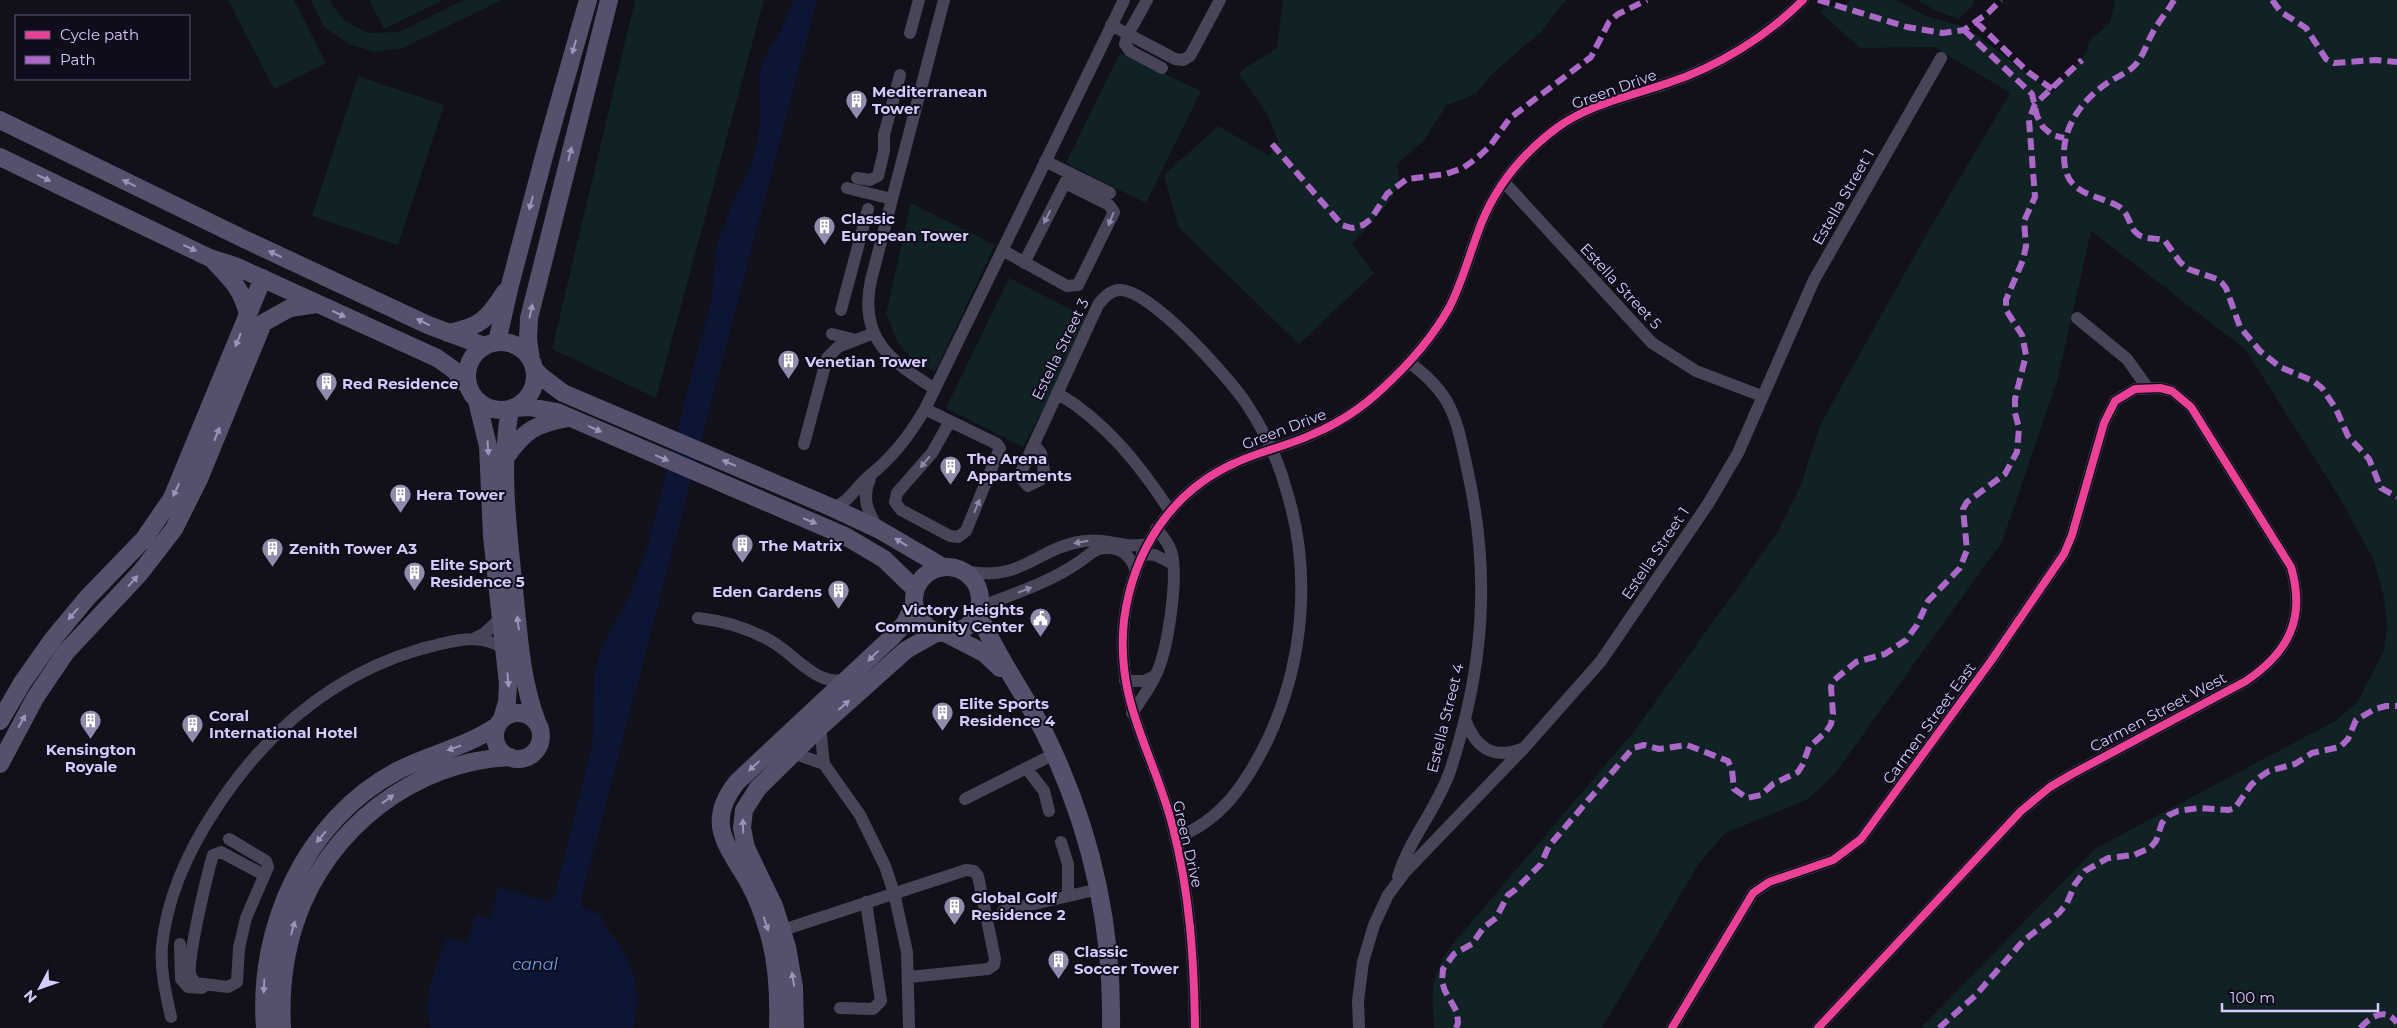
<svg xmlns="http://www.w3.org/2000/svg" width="2397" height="1028" viewBox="0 0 2397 1028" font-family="Montserrat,sans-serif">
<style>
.green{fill:#102224}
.water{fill:#0c1634}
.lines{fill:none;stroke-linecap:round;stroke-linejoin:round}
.street{stroke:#484559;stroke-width:12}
.secondary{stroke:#55516c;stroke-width:18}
.quiet{stroke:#ac68c9;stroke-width:6;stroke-dasharray:12 6;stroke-linecap:butt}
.cycleway-casing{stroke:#110c1c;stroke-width:11}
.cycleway{stroke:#ea4096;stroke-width:8}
.oneway{fill:#9b94bb}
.oneway2{fill:#8e88aa}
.labels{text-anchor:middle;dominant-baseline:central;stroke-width:4;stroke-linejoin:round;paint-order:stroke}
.street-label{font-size:15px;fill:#d5cbfc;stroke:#110c1c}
.poi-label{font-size:15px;font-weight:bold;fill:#d5cbfc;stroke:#110c1c;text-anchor:start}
.water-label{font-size:16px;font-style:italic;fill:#5fa3f6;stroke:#110c1c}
</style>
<rect width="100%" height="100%" fill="#121018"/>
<path class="green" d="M228 0H294L326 63 274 89Z
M311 0H329L342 19 367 33 399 32 463 0H502L403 48 375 52 351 45 324 27Z
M369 0H443L384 29Z
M635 0H764L656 398 552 349Z
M1283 0H1566L1541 32 1492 74 1476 94 1447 105 1424 140 1397 165C1397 169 1400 176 1399 180 1395 201 1366 228 1352 244L1374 273 1299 344 1178 227 1164 175 1218 126 1269 155 1278 142 1268 115 1239 74 1245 68 1277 48Z
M1851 0H1896L1926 16 1966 27 2053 93 2086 53 2089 41 2110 23 2115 0H2397V1028H1921L2096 848 2335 721 2357 703 2384 650 2387 628 2384 597 2374 561 2341 500 2245 349 2091 231 2058 378 2002 542 1834 775 1808 799 1724 834 1698 865 1602 1028H1434C1432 990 1429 978 1452 945L1635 730 1777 533 1801 485 1820 425 1929 230 2010 93 1934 47 1860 48 1820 12 1827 6 1844 5Z
M1918 0H1974V5L1959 19 1936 11Z
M1120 53 1201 91 1146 203 1066 163Z
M358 76 444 105 398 245 312 216Z
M911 203 995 245 935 372 911 358 898 343 886 314Z
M1009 278 1090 319 1023 447 946 408Z"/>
<path class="water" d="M793 0H817L582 895 581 907 604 916 602 923C629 952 645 987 633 1028H431C422 995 435 968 447 938L468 943 475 915 490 918 498 887 550 902 555 895 593 740 594 678 601 648 629 597 648 544 711 300 717 245 735 196 748 172 756 149 760 122 759 74 769 48 781 30Z"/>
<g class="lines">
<path class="street" d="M1147 0 1128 34 1125 44 1130 51 1162 68
M1111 25 1175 59 1183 60 1190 56 1220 0
M910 33 919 0
M1045 161 1110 193
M857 178 870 180 878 176 884 151V135L900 75
M1504 182 1652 343 1696 371 1762 396
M847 188 892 199
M1002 250 1067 286 1078 285 1114 212 1109 205 1065 183
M1024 263 1070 173
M841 310 868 209
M2077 318 2127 359 2147 387
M832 334 856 340
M935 389C891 361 858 339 871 280L944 0
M1057 393C1105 421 1140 465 1170 511
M925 409 997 444 1000 448 966 531 958 537 950 536 901 510 895 502 897 493 932 453 950 421
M804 444 827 358 838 347 874 333
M1034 445 1041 453 1044 472 1040 480 1028 486 1020 477 1022 470 1098 305C1103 298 1109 291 1119 290 1150 288 1229 378 1246 403 1263 429 1278 459 1286 489 1312 571 1304 662 1268 739 1247 782 1222 821 1175 838
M870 479C861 498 868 512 878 529
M833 508C850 501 855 488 868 477 893 457 909 436 925 409L1124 0
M1142 554 1155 555 1173 564
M964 571C1024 583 1036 547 1085 541 1106 538 1126 549 1147 544
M980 607C1013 594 1049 583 1079 562 1088 556 1094 548 1106 548 1120 547 1131 556 1135 569
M698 618C724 621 748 628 771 641 796 655 817 688 848 679
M473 639 485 633 500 619
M1125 681H1144L1155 676
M1132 713C1142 699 1152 685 1158 670 1168 646 1179 575 1171 551 1168 542 1162 535 1156 529
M1465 719C1475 747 1492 760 1521 749
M820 727 824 764 860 815 885 866 894 893 907 952 909 1028
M793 753 824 764
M1027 769 1044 791 1049 811
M965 799 1054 754
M229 839 266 861 268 867 246 918 239 948 237 982 228 987 196 983C193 980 191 978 190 974 188 955 207 875 213 855L221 852 264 875
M1061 842 1068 864V896
M1398 877C1409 839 1437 809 1450 771 1484 668 1491 574 1467 468 1462 445 1458 420 1446 400 1436 384 1423 373 1409 362
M1003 911 1099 889
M783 930 966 870 974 871 978 876 995 959 994 965 988 969 909 977
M180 944 181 979 188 987 202 988
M840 1008 873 1009 881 1001 866 902
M171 1017C166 994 160 971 162 946 167 897 188 851 215 810 265 733 331 675 421 649 447 642 481 631 504 649
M1195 1028C1194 960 1190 894 1173 828 1154 752 1115 704 1124 620 1133 552 1170 492 1235 463 1260 451 1288 446 1313 434 1339 423 1362 408 1383 388 1408 365 1432 338 1449 308 1463 281 1470 252 1481 224 1497 184 1524 152 1558 127 1590 104 1631 96 1668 83 1717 67 1766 37 1803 0
M1359 1028 1358 1001 1363 962 1374 925 1388 895 1405 872 1524 748 1601 661 1708 504 1738 453 1814 280 1941 58
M1672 1028 1753 893 1769 882 1833 860 1861 839 1991 661 2064 554 2072 535 2104 423 2115 401 2135 389 2160 388 2172 391 2191 407 2291 567C2306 618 2289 652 2246 681L2072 774 2050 787 2021 811 1818 1028"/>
<path class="secondary" d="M0 120 246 240 428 325 484 346
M0 157 210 258 235 266 437 358 454 370 468 386
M214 261C232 280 241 288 248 314
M448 333C480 327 488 319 505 292
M467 376a34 34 0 1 1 68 0a34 34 0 1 1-68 0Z
M497 342 510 285 547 145 588 0
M531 360 528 339 529 318 609 0
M534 369 543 378 563 393 833 508 878 529 943 567
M477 401 488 446 492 536 508 684 507 702 502 719
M515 408 529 407 557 412 845 536 884 559 915 589
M510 410C499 468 509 540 515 599 519 640 522 683 537 722
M506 457C525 430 535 424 568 418
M914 600a33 33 0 1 1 66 0a33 33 0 1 1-66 0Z
M978 613C996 655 1023 692 1044 732 1090 825 1113 924 1111 1028
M947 634 984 653 1000 668
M495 736a23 23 0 1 1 46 0a23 23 0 1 1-46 0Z
M0 721 22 683 53 639 87 598 144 539 172 498 263 278
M0 764 35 698 66 652 140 573 174 529 199 479 263 323 290 308 316 304
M265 1028C257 928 305 820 397 771 430 754 466 747 497 726
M282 1028C280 991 284 955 296 920 327 829 414 761 510 757
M778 1028C779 996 778 965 769 934 764 916 757 897 748 881 726 844 705 822 737 782L892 637 905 623 914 605
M795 1028 794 987 787 947 774 906 746 848 742 828 744 810 758 788 820 727 906 650 938 632"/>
<path class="quiet" d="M1818 0 1907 27 1943 33 1964 30 1988 13 2001 0
M2174 0C2168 11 2159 21 2153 32 2146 44 2143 59 2132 68 2126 73 2119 76 2112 80 2087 95 2064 122 2064 153 2064 164 2065 176 2073 184 2084 196 2104 198 2118 206 2132 215 2128 229 2139 235 2147 240 2157 237 2165 241L2180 262 2188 269 2217 279 2222 283 2226 288 2240 327 2260 351 2280 367 2313 381 2322 388 2336 409 2348 436 2369 459 2381 488 2397 497
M2272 0 2281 12 2306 28 2326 59 2334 63 2375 60 2397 62
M1976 22 2028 72 2052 89
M1964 30 2032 94 2037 116 2043 127 2052 135 2064 138
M1272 144 1342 225 1352 228 1363 225 1371 219 1387 194 1407 179 1446 174 1463 168 1477 158 1490 146 1510 118 1591 57 1609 22 1618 14 1647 0
M1456 1028 1458 1023 1457 1012 1445 991 1442 982 1443 969 1454 954 1472 944 1484 927 1496 918 1508 895 1515 890 1541 864 1549 846 1633 748 1644 745 1659 749 1687 745 1728 761 1732 770 1734 789 1747 798 1761 795 1773 784 1798 772 1803 764 1809 747 1826 732 1831 724 1833 714 1831 687 1833 681 1856 662 1885 654 1906 640 1917 625 1928 601 1960 568 1967 550 1963 509 1967 502 2005 474 2017 452 2019 428 2015 413V399L2026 355 2022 335 2006 310V300L2023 260 2026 246 2024 221 2035 197 2029 120 2035 104 2082 60
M1939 1028 1975 996 2023 941 2059 913 2067 903 2075 884 2085 871 2108 858 2134 855 2150 848 2156 841 2162 823 2169 815 2178 811 2199 808 2229 810 2235 808 2251 785 2260 777 2269 771 2295 764 2312 753 2340 747 2348 739 2356 720 2375 709 2386 706H2397
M2360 1028C2371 1017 2385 1006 2397 1023"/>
<defs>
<path id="cycleway" d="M1195 1028C1194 960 1190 894 1173 828 1154 752 1115 704 1124 620 1133 552 1170 492 1235 463 1260 451 1288 446 1313 434 1339 423 1362 408 1383 388 1408 365 1432 338 1449 308 1463 281 1470 252 1481 224 1497 184 1524 152 1558 127 1590 104 1631 96 1668 83 1717 67 1766 37 1803 0
M1672 1028 1753 893 1769 882 1833 860 1861 839 1991 661 2064 554 2072 535 2104 423 2115 401 2135 389 2160 388 2172 391 2191 407 2291 567C2306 618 2289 652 2246 681L2072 774 2050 787 2021 811 1818 1028"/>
</defs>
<use href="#cycleway" class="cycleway-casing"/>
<use href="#cycleway" class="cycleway"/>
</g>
<defs><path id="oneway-solid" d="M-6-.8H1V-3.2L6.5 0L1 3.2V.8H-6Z" transform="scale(1.25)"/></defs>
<g class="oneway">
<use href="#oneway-solid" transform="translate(574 47) rotate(106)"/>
<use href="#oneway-solid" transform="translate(570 154) rotate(-76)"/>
<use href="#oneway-solid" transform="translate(44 178) rotate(25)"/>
<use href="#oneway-solid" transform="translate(129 183) rotate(-154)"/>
<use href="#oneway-solid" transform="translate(531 203) rotate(105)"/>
<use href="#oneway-solid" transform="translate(190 248) rotate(25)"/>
<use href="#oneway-solid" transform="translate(275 254) rotate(-155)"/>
<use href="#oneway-solid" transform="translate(531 311) rotate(-78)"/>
<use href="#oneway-solid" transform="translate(339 314) rotate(25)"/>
<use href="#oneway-solid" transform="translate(423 322) rotate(-153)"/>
<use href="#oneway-solid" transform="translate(238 340) rotate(112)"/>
<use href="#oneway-solid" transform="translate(595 429) rotate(24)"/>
<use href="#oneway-solid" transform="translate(217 434) rotate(-68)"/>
<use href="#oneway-solid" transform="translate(488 448) rotate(86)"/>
<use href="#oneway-solid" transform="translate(662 458) rotate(23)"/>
<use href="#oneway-solid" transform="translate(729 463) rotate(-157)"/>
<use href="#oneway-solid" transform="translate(176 490) rotate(116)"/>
<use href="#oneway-solid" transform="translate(810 521) rotate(22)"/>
<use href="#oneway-solid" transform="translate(901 542) rotate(-148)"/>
<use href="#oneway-solid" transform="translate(133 581) rotate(-48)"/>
<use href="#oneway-solid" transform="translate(73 614) rotate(131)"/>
<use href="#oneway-solid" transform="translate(518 623) rotate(-97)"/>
<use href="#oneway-solid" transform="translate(873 656) rotate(136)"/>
<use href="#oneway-solid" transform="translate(508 680) rotate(85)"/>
<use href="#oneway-solid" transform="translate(844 705) rotate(-42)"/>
<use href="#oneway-solid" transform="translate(22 721) rotate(-61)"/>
<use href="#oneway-solid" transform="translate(454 748) rotate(161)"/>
<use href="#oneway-solid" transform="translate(754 766) rotate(137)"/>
<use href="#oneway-solid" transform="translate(388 799) rotate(-36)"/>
<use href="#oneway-solid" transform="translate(743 826) rotate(-92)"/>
<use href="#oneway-solid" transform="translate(321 837) rotate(130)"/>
<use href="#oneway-solid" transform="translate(766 924) rotate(72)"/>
<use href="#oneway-solid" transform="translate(293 928) rotate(-74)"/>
<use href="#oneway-solid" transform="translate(793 979) rotate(-99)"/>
<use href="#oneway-solid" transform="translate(264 986) rotate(93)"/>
</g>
<g class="oneway2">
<use href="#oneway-solid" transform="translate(1047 217) rotate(117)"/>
<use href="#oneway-solid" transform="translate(1111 219) rotate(111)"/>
<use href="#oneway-solid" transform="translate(925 462) rotate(130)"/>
<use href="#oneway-solid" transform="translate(977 506) rotate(-67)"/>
<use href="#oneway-solid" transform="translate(1081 542) rotate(170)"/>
<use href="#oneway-solid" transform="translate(1025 590) rotate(-21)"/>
</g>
<defs>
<symbol id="building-pin" viewBox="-11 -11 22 30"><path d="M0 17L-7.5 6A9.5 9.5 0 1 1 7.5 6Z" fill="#918aac" stroke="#110c1c"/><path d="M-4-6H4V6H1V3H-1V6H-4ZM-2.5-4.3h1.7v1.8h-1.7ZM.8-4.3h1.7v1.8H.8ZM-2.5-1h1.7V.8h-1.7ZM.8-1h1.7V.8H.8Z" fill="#fff"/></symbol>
<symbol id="civic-pin" viewBox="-11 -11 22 30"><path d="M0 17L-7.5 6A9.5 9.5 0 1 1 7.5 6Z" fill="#918aac" stroke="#110c1c"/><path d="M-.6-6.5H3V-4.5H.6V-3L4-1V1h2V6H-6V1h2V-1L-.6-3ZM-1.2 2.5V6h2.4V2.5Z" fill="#fff"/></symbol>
</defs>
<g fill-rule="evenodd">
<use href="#building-pin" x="844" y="88" width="25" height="34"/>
<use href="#building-pin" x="812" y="214" width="25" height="34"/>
<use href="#building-pin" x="776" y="348" width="25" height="34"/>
<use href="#building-pin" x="314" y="370" width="25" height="34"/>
<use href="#building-pin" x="938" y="454" width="25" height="34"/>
<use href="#building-pin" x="388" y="482" width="25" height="34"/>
<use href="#building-pin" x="730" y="532" width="25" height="34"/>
<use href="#building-pin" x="260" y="536" width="25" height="34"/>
<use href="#building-pin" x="402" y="560" width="25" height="34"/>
<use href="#building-pin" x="826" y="578" width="25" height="34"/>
<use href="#civic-pin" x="1028" y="606" width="25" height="34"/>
<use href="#building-pin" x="930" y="700" width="25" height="34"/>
<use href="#building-pin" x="78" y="708" width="25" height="34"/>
<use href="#building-pin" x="180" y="712" width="25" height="34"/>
<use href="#building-pin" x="942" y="894" width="25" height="34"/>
<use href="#building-pin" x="1046" y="948" width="25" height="34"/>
</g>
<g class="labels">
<g class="street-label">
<text transform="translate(1614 89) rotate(-20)">Green Drive</text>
<text transform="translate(1843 197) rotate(-60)">Estella Street 1</text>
<text transform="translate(1621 286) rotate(47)">Estella Street 5</text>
<text transform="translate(1060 349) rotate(-64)">Estella Street 3</text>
<text transform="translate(1284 429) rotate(-21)">Green Drive</text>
<text transform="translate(1655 553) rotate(-56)">Estella Street 1</text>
<text transform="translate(2158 712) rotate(-28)">Carmen Street West</text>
<text transform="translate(1445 718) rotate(-76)">Estella Street 4</text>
<text transform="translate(1929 723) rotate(-54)">Carmen Street East</text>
<text transform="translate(1188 844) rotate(77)">Green Drive</text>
</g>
<g class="poi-label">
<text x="872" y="91">Mediterranean<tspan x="872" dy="17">Tower</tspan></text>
<text x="841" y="218">Classic<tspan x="841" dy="17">European Tower</tspan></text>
<text x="805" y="361">Venetian Tower</text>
<text x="342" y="383">Red Residence</text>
<text x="967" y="458">The Arena<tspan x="967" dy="17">Appartments</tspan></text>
<text x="416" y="494">Hera Tower</text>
<text x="759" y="545">The Matrix</text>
<text x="289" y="548">Zenith Tower A3</text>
<text x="430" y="564">Elite Sport<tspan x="430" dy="17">Residence 5</tspan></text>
<text x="822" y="591" text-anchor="end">Eden Gardens</text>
<text x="1024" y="609" text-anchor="end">Victory Heights<tspan x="1024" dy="17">Community Center</tspan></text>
<text x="959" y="703">Elite Sports<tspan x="959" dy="17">Residence 4</tspan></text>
<text x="209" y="715">Coral<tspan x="209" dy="17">International Hotel</tspan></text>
<text x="91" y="749" text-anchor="middle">Kensington<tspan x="91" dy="17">Royale</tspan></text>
<text x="971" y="897">Global Golf<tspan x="971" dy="17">Residence 2</tspan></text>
<text x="1074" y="951">Classic<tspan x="1074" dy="17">Soccer Tower</tspan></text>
</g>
<g class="water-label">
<text x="535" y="964">canal</text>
</g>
</g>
<rect x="15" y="15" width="175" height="65" fill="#110c1c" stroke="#5f5876"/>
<rect x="25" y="31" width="25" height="8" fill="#ea4096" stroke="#5f5876"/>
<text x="60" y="40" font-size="15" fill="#d5cbfc">Cycle path</text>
<rect x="25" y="56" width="25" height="8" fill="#ac68c9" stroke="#5f5876"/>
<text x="60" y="65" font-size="15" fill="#d5cbfc">Path</text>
<g transform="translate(40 988) rotate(229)" stroke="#110c1c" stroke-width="4" paint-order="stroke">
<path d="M0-4L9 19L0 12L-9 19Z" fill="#d5cbfc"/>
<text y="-8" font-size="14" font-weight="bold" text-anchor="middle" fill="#d5cbfc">N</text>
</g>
<path d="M2222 1003v8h156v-8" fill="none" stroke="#d5cbfc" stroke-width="2.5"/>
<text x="2230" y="1003" font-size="15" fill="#d5cbfc" stroke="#110c1c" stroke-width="4" paint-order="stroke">100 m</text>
</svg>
